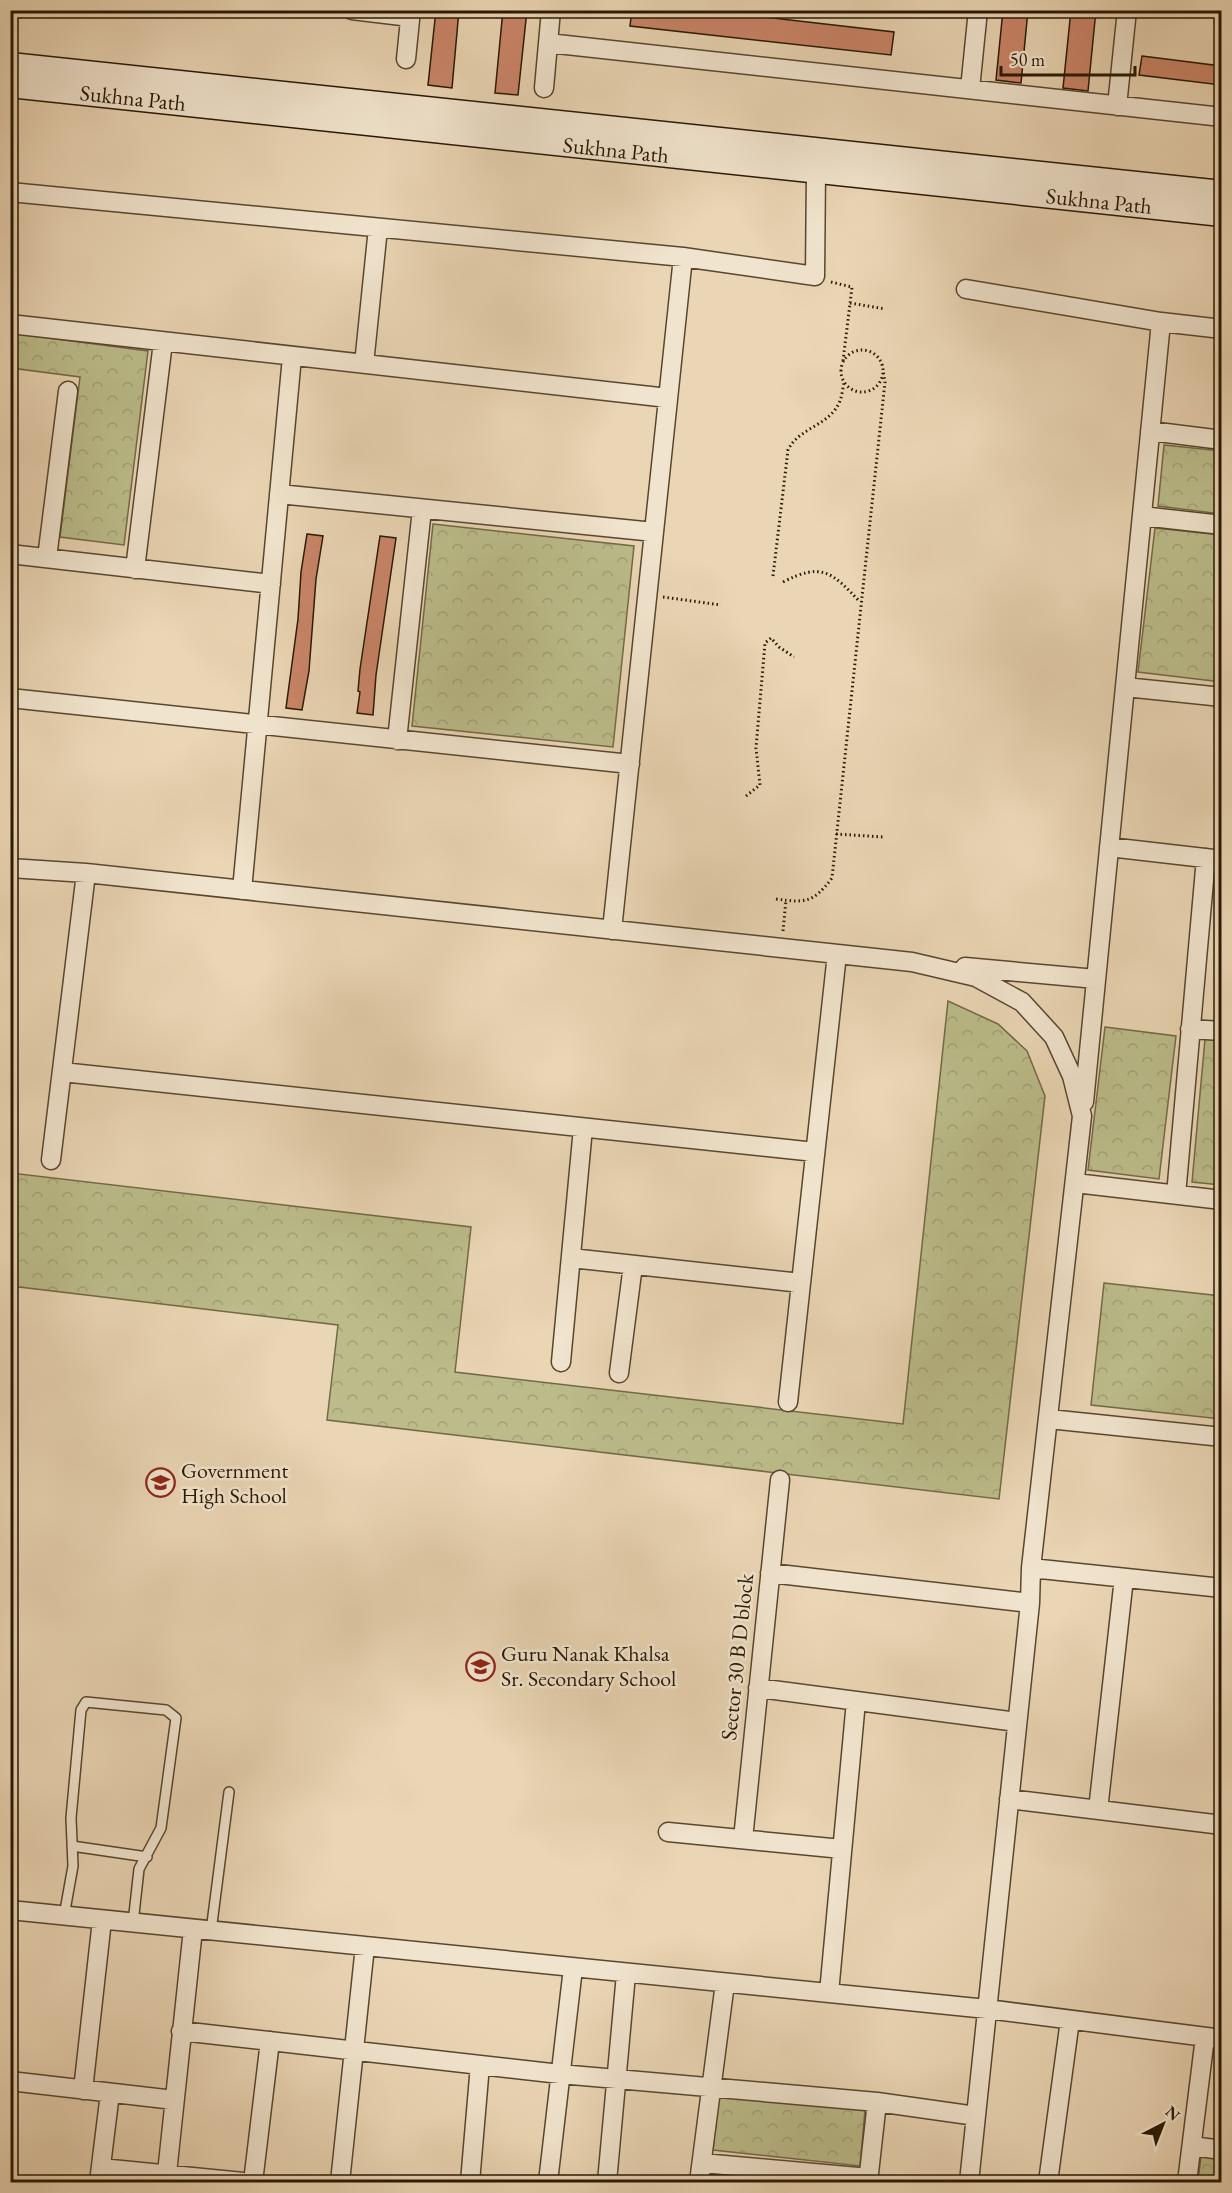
<svg xmlns="http://www.w3.org/2000/svg" width="1232" height="2193" viewBox="0 0 1232 2193" font-family="'EB Garamond',serif">
<style>
.forest{fill:url(#forest-crowns);stroke:#726a46;stroke-width:1.5}
.building{fill:#ca8569;stroke:#281802;stroke-width:1.5}
.lines{fill:none;stroke-linecap:round;stroke-linejoin:round}
.service-casing{stroke:#58472e;stroke-width:12}
.minor-casing{stroke:#58472e;stroke-width:21}
.secondary-casing{stroke:#281802;stroke-width:27}
.path{stroke:#281802;stroke-width:3;stroke-dasharray:1.5 3;stroke-linecap:butt}
.service{stroke:#f1e4ce;stroke-width:9}
.minor{stroke:#f1e4ce;stroke-width:18}
.secondary{stroke:#f1e4ce;stroke-width:24}
.labels{text-anchor:middle;dominant-baseline:central;stroke-width:5;stroke-linejoin:round;paint-order:stroke}
.street-label{font-size:22px;fill:#281802;stroke:#f1e4ce}
.poi-label{font-size:22px;fill:#281802;stroke:#f1e4ce;text-anchor:start}
</style>
<defs>
<pattern id="forest-crowns" width="20" height="18" patternUnits="userSpaceOnUse" patternTransform="scale(1.5)"><rect width="20" height="18" fill="#bbbc8a"/><path d="M2 6a3 3 0 1 1 6 0M12 15a3 3 0 1 1 6 0" fill="none" stroke="#a1a175"/></pattern>
</defs>
<rect width="100%" height="100%" fill="#ead5b4"/>
<filter id="stains"><feTurbulence type="fractalNoise" baseFrequency=".00333" numOctaves="4"/><feColorMatrix values="0 0 0 0 .2 0 0 0 0 .09 0 0 0 0 .02 0 0 0 .5 -.17"/></filter>
<radialGradient id="worn" r=".72"><stop offset=".6" stop-color="#630" stop-opacity="0"/><stop offset="1" stop-color="#630" stop-opacity=".3"/></radialGradient>
<path class="forest" d="M11 333 148 351 124 545 60 537 80 377 11 368Z
M1164 445 1221 451V514L1158 506Z
M433 524 634 546 613 747 412 726Z
M1155 528 1221 535V682L1138 672Z
M948 1001 998 1024 1027 1051 1045 1096 999 1499 327 1420 338 1325 11 1286V1173L471 1227 455 1372 903 1424Z
M1105 1027 1176 1036 1159 1179 1088 1170Z
M1205 1039 1221 1041V1185L1192 1182Z
M1104 1283 1221 1296V1419L1091 1405Z
M718 2095 865 2110 860 2166 713 2150Z
M1201 2156 1221 2158V2182H1198Z"/>
<path class="building" d="M436 10H459L452 88 428 85Z
M503 10H527L518 95 495 93Z
M632 10H703L894 32 891 55 630 26Z
M1003 10H1028L1021 83 996 80Z
M1071 10H1096L1088 91 1063 88Z
M1142 56 1221 66V85L1139 75Z
M307 534 323 536 316 579 309 671 302 710 286 708 298 619 301 572Z
M380 536 396 538 376 675 373 715 357 713 360 692 358 691 360 669Z"/>
<g class="lines">
<defs>
<path id="service" d="M72 1846 147 1857
M64 1916 73 1866 71 1818 81 1710 86 1702 166 1710 176 1718 161 1828 139 1869 133 1923
M211 1931 229 1792"/>
<path id="minor" d="M352 10 410 17
M548 43 1222 117
M406 59 411 10
M544 88 551 10
M970 89 978 10
M1117 106 1127 10
M10 192 683 257 815 276 816 171
M966 289 1161 322 1222 329
M10 324 668 398
M364 364 378 228
M1150 431 1222 440
M279 494 654 532
M1142 516 1222 525
M10 554 271 584
M47 558 68 391
M135 569 163 342
M1125 687 1222 697
M10 698 630 764
M397 740 422 509
M1109 847 1222 860
M10 868 86 873 912 962 976 977 1022 1002 1054 1037 1072 1076 1082 1116 1031 1568 1030 1603 969 2182
M242 890 292 357
M612 930 683 257
M965 967 1096 979
M1190 1029 1222 1031
M62 1072 815 1152
M1084 1102 1161 322
M51 1160 86 873
M1075 1183 1222 1200
M1176 1195 1206 858
M571 1258 801 1283
M561 1362 583 1128
M619 1373 633 1265
M788 1402 837 954
M1049 1419 1222 1437
M1031 1568 1222 1588
M770 1573 1030 1603
M758 1688 1017 1722
M1009 1799 1222 1825
M1098 1810 1124 1578
M668 1832 842 1849
M743 1839 780 1480
M10 1910 987 2009 1222 2039
M829 1993 856 1701
M181 2031 560 2074 877 2102 976 2116
M10 2081 174 2100
M83 2090 102 1920
M1192 2146 1222 2150
M702 2163 869 2178
M101 2168 243 2182
M167 2173 193 1929
M99 2182 110 2093
M253 2182 270 2041
M340 2182 365 1946
M470 2182 480 2065
M548 2182 573 1968
M607 2182 626 1974
M699 2182 725 1983
M868 2182 877 2102
M1048 2182 1070 2020
M1187 2182 1205 2037"/>
<path id="secondary" d="M10 65 1222 193
M10 85 1222 214"/>
</defs>
<use href="#service" class="service-casing"/>
<use href="#minor" class="minor-casing"/>
<use href="#secondary" class="secondary-casing"/>
<path class="path" d="M831 282 852 287 843 361
M850 303 885 309
M841 371a21 21 0 1 1 42 0a21 21 0 1 1-42 0Z
M773 576 788 450C799 427 830 426 840 401 842 395 843 388 844 382
M783 582C822 562 832 572 860 602
M663 597 721 605
M746 796 760 785 756 748 765 643 771 638 779 647 794 657
M836 834 883 837
M776 899C806 903 813 903 832 878L885 382 883 371
M783 931 786 900"/>
<use href="#service" class="service"/>
<use href="#minor" class="minor"/>
<use href="#secondary" class="secondary"/>
</g>
<defs>
<symbol id="school-ring" viewBox="-11 -11 22 22"><circle r="9.5" fill="#f1e4ce" stroke="#8f2418" stroke-width="1.5"/><path d="M0-5L7-2L0 1L-7-2ZM-4 1L0 2.5L4 1V4Q0 6-4 4Z" fill="#8f2418"/></symbol>
</defs>
<g fill-rule="evenodd">
<use href="#school-ring" x="144" y="1466" width="33" height="33"/>
<use href="#school-ring" x="464" y="1650" width="33" height="33"/>
</g>
<g class="labels">
<g class="street-label">
<text transform="translate(133 98) rotate(6)">Sukhna Path</text>
<text transform="translate(616 150) rotate(6)">Sukhna Path</text>
<text transform="translate(1099 201) rotate(6)">Sukhna Path</text>
<text transform="translate(737 1657) rotate(-84)">Sector 30 B D block</text>
</g>
<g class="poi-label">
<text x="181" y="1470">Government<tspan x="181" dy="25">High School</tspan></text>
<text x="501" y="1653">Guru Nanak Khalsa<tspan x="501" dy="25">Sr. Secondary School</tspan></text>
</g>
</g>
<rect width="1232" height="2193" fill="none" stroke="#ead5b4" stroke-width="36"/>
<rect x="12" y="12" width="1208" height="2169" fill="none" stroke="#281802" stroke-width="3"/>
<rect x="18" y="18" width="1196" height="2157" fill="none" stroke="#281802" stroke-width="1.5"/>
<g transform="translate(1163 2124) rotate(42)" stroke="#f1e4ce" stroke-width="4.5" paint-order="stroke">
<path d="M0-4.5L10 22L0 15L-10 22Z" fill="#281802"/>
<text y="-9" font-size="16" font-weight="bold" text-anchor="middle" fill="#281802">N</text>
</g>
<path d="M1001 66v9h134v-9" fill="none" stroke="#281802" stroke-width="3"/>
<text x="1010" y="66" font-size="18" fill="#281802" stroke="#f1e4ce" stroke-width="4.5" paint-order="stroke">50 m</text>
<rect width="100%" height="100%" filter="url(#stains)"/>
<rect width="100%" height="100%" fill="url(#worn)"/>
</svg>
